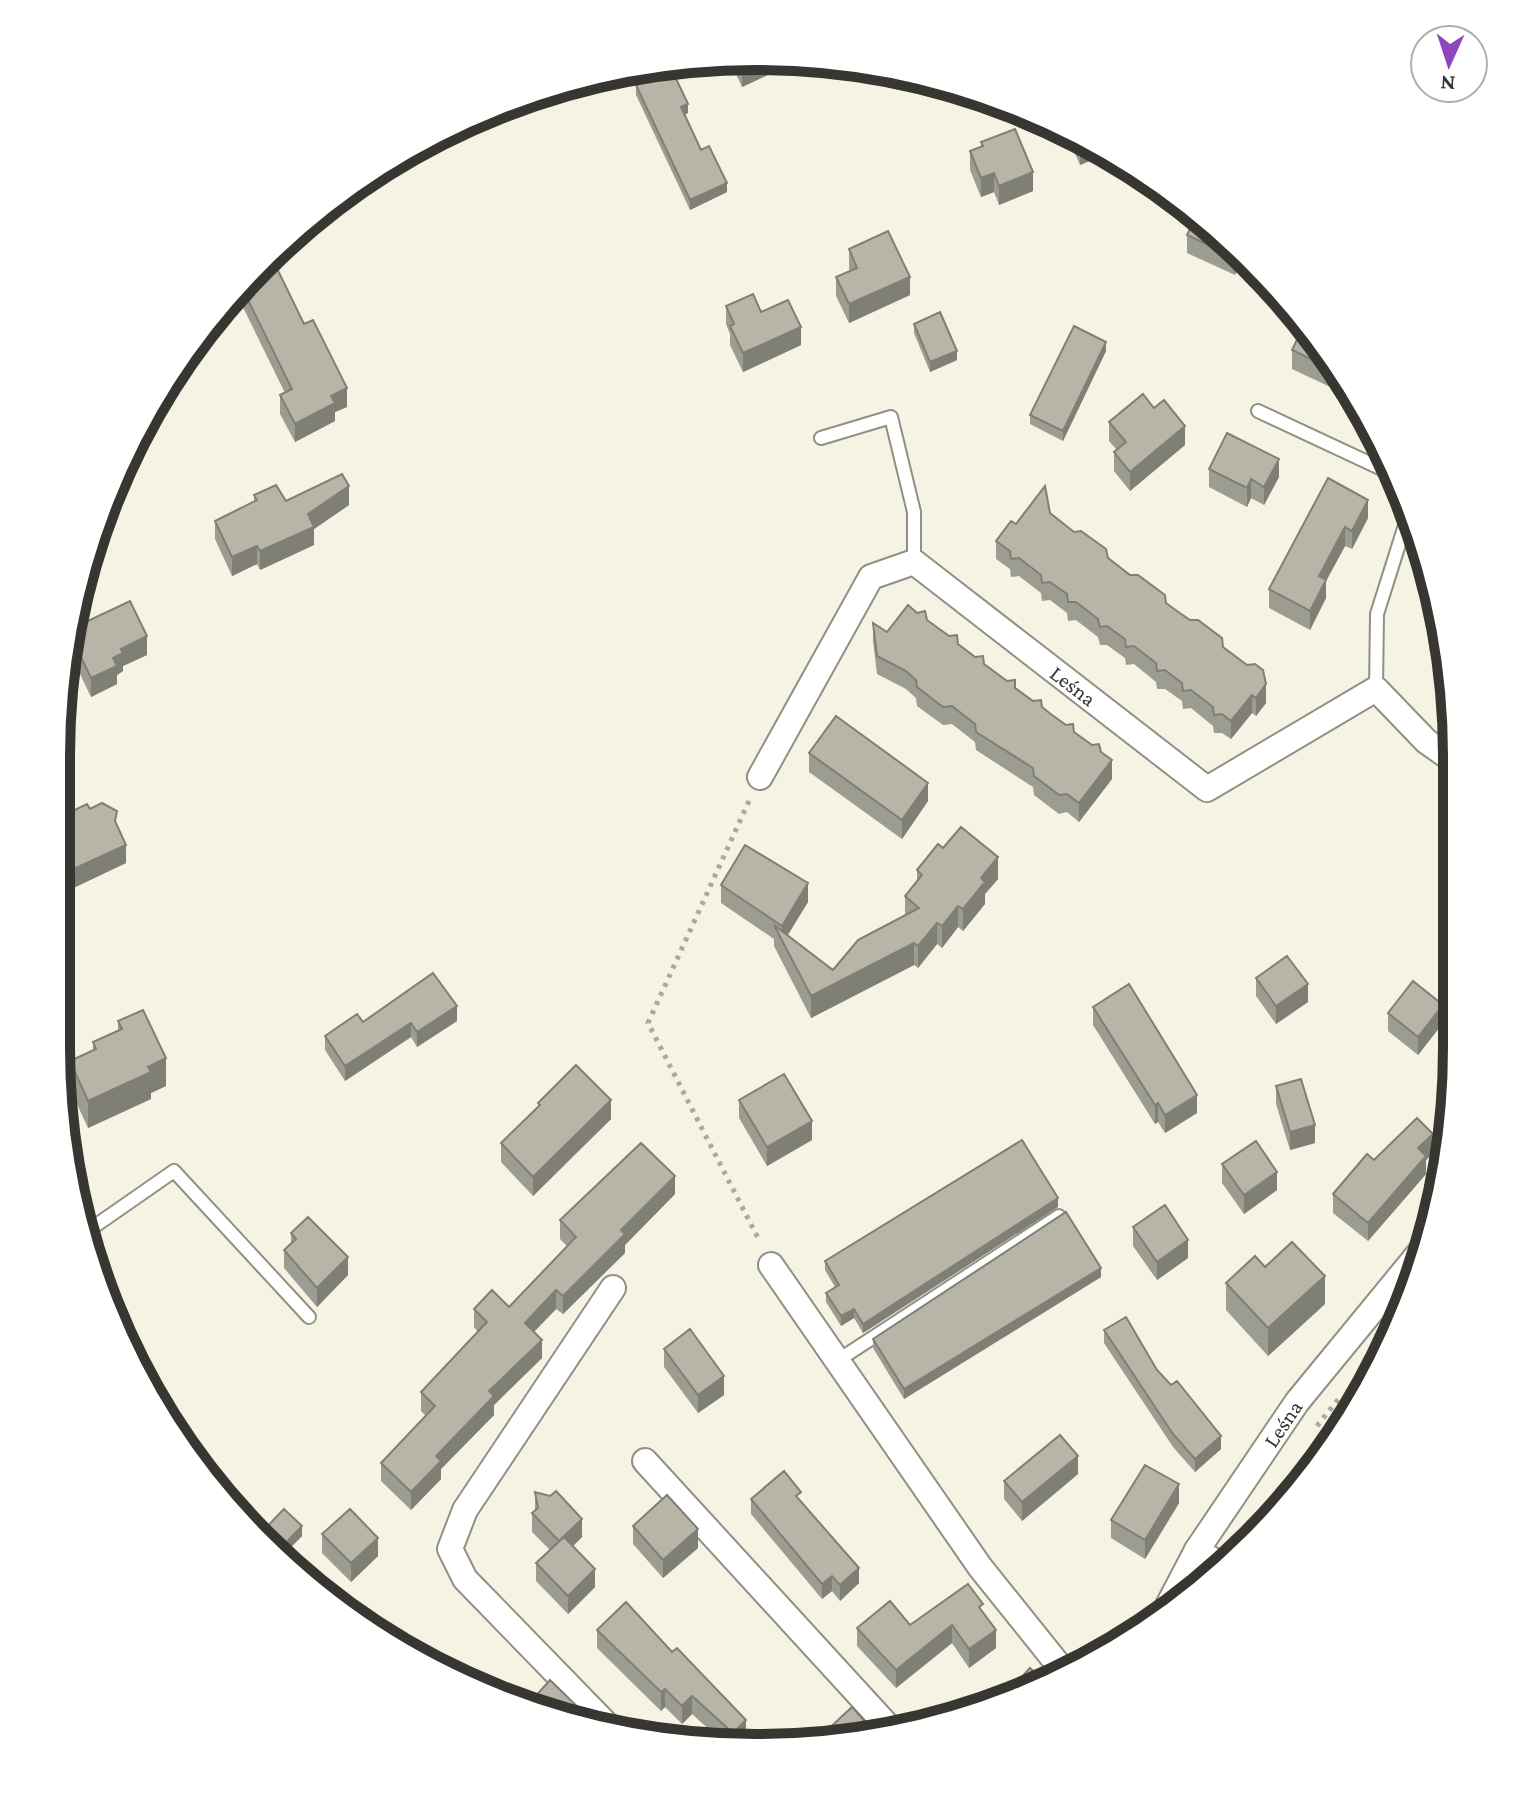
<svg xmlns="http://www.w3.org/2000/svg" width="1513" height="1804" viewBox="0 0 1513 1804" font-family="'Crimson Pro',serif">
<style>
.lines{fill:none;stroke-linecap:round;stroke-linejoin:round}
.lane-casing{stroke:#929083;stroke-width:16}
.street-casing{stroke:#929083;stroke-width:28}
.path{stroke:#aaa99d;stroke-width:5;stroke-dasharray:4 6;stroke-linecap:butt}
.lane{stroke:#fff;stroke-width:12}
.street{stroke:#fff;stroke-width:24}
.wall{fill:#9d9c90}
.shaded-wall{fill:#807f75}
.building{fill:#b7b5a7;stroke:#807f75;stroke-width:2}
.labels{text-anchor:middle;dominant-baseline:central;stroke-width:8;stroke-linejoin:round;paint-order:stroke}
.street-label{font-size:22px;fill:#373630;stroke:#fff}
.rim{fill:none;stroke:#373630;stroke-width:10}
</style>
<rect width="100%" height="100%" fill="#f5f3e4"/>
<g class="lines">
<defs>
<path id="lane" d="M219 320H220
M1258 411 1397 476
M821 438 891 417 914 512V562
M1376 689 1377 614 1406 522 1400 481
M82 1235 174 1171 309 1317
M837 1361 1059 1216"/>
<g id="street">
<path id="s1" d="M760 777 871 577 914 562 1207 789 1376 689 1426 741 1457 763"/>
<path d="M771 1265 980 1567 1065 1673"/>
<path d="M645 1461 895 1734"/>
<path d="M1197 1550 1220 1565"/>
<path id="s2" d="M1163 1615 1197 1550 1297 1402 1425 1246"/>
<path d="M608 1726 465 1579 450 1549 465 1510 613 1288"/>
</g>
</defs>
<use href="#lane" class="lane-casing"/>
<use href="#street" class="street-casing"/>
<path class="path" d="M749 801 648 1023 760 1242
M1317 1426 1340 1397"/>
<use href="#lane" class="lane"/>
<use href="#street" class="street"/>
</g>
<path class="wall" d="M756 56 800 60 742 87 729 59Z
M636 85 688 113 684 115 701 150 727 192 690 210 636 95Z
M1065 131 1115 158 1104 163 1101 156 1080 165Z
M981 142 1033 191 999 205 994 192 981 197 970 170V151L981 147Z
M1187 235 1244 255 1235 275 1187 253Z
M849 249 910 295 849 323 836 296V277L850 271 849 268Z
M262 261 304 324 347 407 335 412V421L295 442 280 414V395L285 393 237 295Z
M726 306 761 312 801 345 743 372 730 345V334L726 324Z
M914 324 957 360 930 372 914 333Z
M1292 350 1339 367 1347 383 1343 393 1292 369Z
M1106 351 1063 441 1030 424V415Z
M1109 422 1185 445 1130 491 1114 471V452L1117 450 1109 441Z
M1209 469 1279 477 1264 505 1251 498 1247 507 1209 487Z
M1328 478 1368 518 1352 549 1345 546 1326 581V598L1310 630 1269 608V589Z
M254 495 286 501 349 505 314 529V545L260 570 257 564 232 576 215 539V521L254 501Z
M1050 513 1223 647 1266 703 1256 716 1252 713 1231 739 1222 733H1214L1213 726 1191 708 1183 709 1182 701 1165 689H1157L1156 682 1134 664 1126 665 1125 658 1107 645H1100L1098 637 1076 620 1068 621 1067 613 1050 600 1042 601 1041 593 1019 576 1011 577 1010 569 996 559V541L1016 524Z
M927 620 1101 752 1112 779 1079 822 1067 812 1059 814 1034 795 1033 787 976 750 975 742 952 724 943 725 917 706 916 698 906 689 877 674 873 641V623L887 632Z
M73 628 147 655 123 666V671L117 675V684L91 697 68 649Z
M809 753 928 801 902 839 809 772Z
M90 809 117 825 126 863 67 891 64 884 60 817Z
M943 848 998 879 985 894V904L963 931 958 927 942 948 937 944 918 968 914 965 811 1018 774 946V939L721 903V885L808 902 788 935 833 970 905 916V896L917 882V870Z
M1256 978 1308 1002 1276 1024 1256 996Z
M1093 1007 1197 1113 1165 1133 1158 1122 1155 1124 1093 1025Z
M1388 1013 1443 1023 1418 1055 1388 1031Z
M118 1021 166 1086 151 1093V1099L88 1128 70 1089V1061L93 1051V1042L118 1031Z
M457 1021 417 1047 411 1037 345 1081 325 1050V1036L363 1022Z
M1456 1079 1455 1094 1453 1107 1450 1104V1086Z
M1276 1086 1315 1143 1290 1150 1276 1104Z
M739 1100 812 1140 767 1166 739 1118Z
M538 1103 611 1119 533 1196 501 1162V1143L538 1108Z
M1433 1153 1426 1160V1174L1368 1241 1333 1213V1194L1374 1160Z
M1222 1164 1277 1190 1244 1214 1222 1183Z
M675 1194 625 1245V1253L563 1314 556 1309 534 1332 542 1358 494 1405V1415L441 1469V1479L411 1510 381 1481V1463L426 1416 421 1411V1392L478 1332 474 1327V1309L509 1307 567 1246 560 1239V1220Z
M1058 1207 863 1333 854 1318 841 1326 826 1302V1293L835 1287 825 1270V1261Z
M1133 1227 1188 1258 1157 1280 1133 1246Z
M291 1233 348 1275 317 1307 284 1268V1250L291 1243Z
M1265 1267 1325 1304 1268 1356 1226 1310V1283Z
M1101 1277 904 1399 873 1348V1339Z
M1104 1330 1157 1370 1221 1449 1195 1472 1173 1447 1104 1343Z
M664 1349 724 1395 698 1413 664 1367Z
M1078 1474 1022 1521 1004 1499V1481Z
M535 1492 582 1537 573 1546 595 1587 568 1614 536 1581V1563L550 1550 532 1532V1513L535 1511Z
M751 1499 801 1502 859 1583 840 1601 832 1591 822 1599 751 1514Z
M1179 1503 1145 1559 1111 1538V1520Z
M633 1526 698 1548 663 1578 633 1544Z
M322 1534 378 1556 351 1582 322 1553Z
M259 1535 302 1536 280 1558 261 1542 259 1541Z
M626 1602 746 1738 740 1745H726L692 1714 682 1724 665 1707 661 1711 597 1648V1630Z
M983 1612 996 1648 969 1668 952 1643 896 1688 857 1646V1628L910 1625Z"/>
<path class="shaded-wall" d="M767 57 800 60 742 87V69Z
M688 104V113L681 116V107Z
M1088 143 1101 150V156L1080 165V146Z
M1104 152 1115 158 1104 163Z
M1033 172V191L999 205V186Z
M994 173V192L981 197V178Z
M727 183V192L690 210V200Z
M1238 250 1244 255 1235 275V257Z
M910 277V295L849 323V304Z
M801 327V345L743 372V353Z
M1106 342V351L1063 441V431Z
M957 351V360L930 372V362Z
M1343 375 1347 383 1343 393Z
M347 388V407L335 412V421L295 442V424L331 396Z
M1185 426V445L1130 491V472Z
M1279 459V477L1264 505V487Z
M1251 479V498L1247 507V488Z
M349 486V505L314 529V545L260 570V551L308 514Z
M1368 500V518L1352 549V531Z
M1345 527V546L1326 581V598L1310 630V611L1319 576Z
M257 546V564L232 576V557Z
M147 636V655L123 666V671L117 675V684L91 697V678L121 649Z
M1266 684V703L1256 716V698Z
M1252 695V713L1231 739V721Z
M1112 760V779L1079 822V803Z
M928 783V801L902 839V820Z
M126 845V863L67 891V872Z
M998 857V879L985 894V904L963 931V909L981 878Z
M64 866V884L58 887 59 868Z
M808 883V902L783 942 782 939V926Z
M958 906V927L942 948V926Z
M937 923V944L918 968V946Z
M914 943V965L811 1018V996Z
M1308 984V1002L1276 1024V1006Z
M1443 1005V1023L1418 1055V1037Z
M457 1006V1021L417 1047V1032Z
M411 1023V1037L345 1081V1066Z
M166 1058V1086L151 1093V1099L88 1128V1101L148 1067Z
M1197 1095V1113L1165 1133V1115Z
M611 1100V1119L533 1196V1177Z
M1158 1103V1122L1155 1124V1105Z
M812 1121V1140L767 1166V1147Z
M1315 1125V1143L1290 1150V1132Z
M1433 1134V1153L1426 1160V1174L1368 1241V1223L1418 1148Z
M1277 1172V1190L1244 1214V1195Z
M675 1176V1194L625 1245V1253L563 1314V1296L621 1230Z
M1058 1198V1207L863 1333V1324Z
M1188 1240V1258L1157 1280V1262Z
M348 1257V1275L317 1307V1288Z
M1101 1268V1277L904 1399V1389Z
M1325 1276V1304L1268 1356V1328Z
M556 1290V1309L525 1341V1323Z
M854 1309V1318L841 1326V1316Z
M542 1340V1358L494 1405V1415L441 1469V1479L411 1510V1492L436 1456 489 1391Z
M724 1376V1395L698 1413V1395Z
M1221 1436V1449L1195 1472V1459Z
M1078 1456V1474L1022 1521V1502Z
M1179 1484V1503L1145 1559V1540Z
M582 1519V1537L559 1560V1541Z
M302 1526V1536L280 1558 277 1556V1552Z
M698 1529V1548L663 1578V1560Z
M378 1538V1556L351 1582V1563Z
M859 1568V1583L840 1601V1585Z
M595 1569V1587L568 1614V1596Z
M832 1576V1591L822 1599V1584Z
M952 1625V1643L896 1688V1670Z
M996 1630V1648L969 1668V1649Z
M665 1689V1707L661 1711V1692Z
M692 1696V1714L682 1724V1706Z
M746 1720V1738L740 1745H733V1733Z"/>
<path class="building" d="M756 56 767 57 742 69 737 58Z
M671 68 688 104 681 107 701 150 709 146 727 183 690 200 636 85Z
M1015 129 1033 172 999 186 994 173 981 178 970 151 983 146 981 142Z
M1076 137 1088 143 1080 146Z
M1196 216 1238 250 1235 257 1187 235Z
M888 231 910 277 849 304 836 277 857 268 849 249Z
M270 254 304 324 313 320 347 388 331 396 335 403 295 424 280 395 292 389 242 288 262 261Z
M753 294 761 312 788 300 801 327 743 353 730 326 734 324 726 306Z
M940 312 957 351 930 362 914 324Z
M1304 325 1339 367 1343 374 1292 350Z
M1074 326 1106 342 1063 431 1030 415Z
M1143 394 1154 408 1164 400 1185 426 1130 472 1114 452 1126 442 1109 422Z
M1227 433 1279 459 1264 487 1251 479 1247 488 1209 469Z
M342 474 349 486 308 514 314 527 260 551 257 546 232 557 215 521 257 500 254 495 276 485 286 501Z
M1328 478 1368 500 1352 531 1345 527 1319 576 1326 580 1310 611 1269 589Z
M1045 486 1050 513 1074 532 1081 531 1106 549 1108 558 1130 575H1138L1165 595 1166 603 1177 611 1190 620H1198L1222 638 1223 647 1247 665 1255 664 1263 670 1266 684 1256 698 1252 695 1231 721 1222 714 1214 715 1213 707 1191 690 1183 691 1182 683 1165 670 1157 671 1156 663 1134 646 1126 647 1125 639 1107 626 1100 627 1098 619 1076 602H1068L1067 594 1050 582 1042 583 1041 575 1019 558 1011 559 1010 551 996 541 1011 521 1016 524Z
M130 601 147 636 121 649 123 653 113 658 117 666 91 678 71 636 73 628Z
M908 605 917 613 925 611 927 620 949 636 957 635 958 644 975 657 983 656 984 664 1007 681 1015 680V688L1033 701 1041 700 1042 707 1052 715 1066 725 1073 724 1074 732 1092 745 1099 744 1101 752 1112 760 1079 803 1067 794 1059 795 1034 776 1033 768 976 732 975 724 952 706 943 707 917 687 916 680 906 671 877 656 873 623 887 632Z
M836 716 928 783 902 820 809 753Z
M102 803 117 811 115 821 126 845 67 872 64 866 59 868 60 817 87 804 90 809Z
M961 827 998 857 981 878 985 882 963 909 958 906 942 926 937 923 918 946 914 943 811 996 774 925 833 970 858 940 919 908 905 896 922 875 917 870 938 844 943 848Z
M745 845 808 883 782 926 721 885Z
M1287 956 1308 984 1276 1006 1256 978Z
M433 973 457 1006 417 1032 411 1023 345 1066 325 1036 357 1014 363 1022Z
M1413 981 1443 1005 1418 1037 1388 1013Z
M1129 984 1197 1095 1165 1115 1158 1103 1155 1105 1093 1007Z
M143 1010 166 1058 148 1067 151 1072 88 1101 70 1061 96 1049 93 1042 122 1029 118 1021Z
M576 1065 611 1100 533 1177 501 1143 540 1105 538 1103Z
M784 1074 812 1121 767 1147 739 1100Z
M1301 1079 1315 1125 1290 1132 1276 1086Z
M1456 1079 1455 1091 1450 1086Z
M1417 1118 1433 1134 1418 1148 1426 1156 1368 1223 1333 1194 1367 1154 1374 1160Z
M1022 1140 1058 1198 863 1324 854 1309 841 1316 826 1293 839 1285 825 1261Z
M1256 1141 1277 1172 1244 1195 1222 1164Z
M641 1143 675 1176 621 1230 625 1234 563 1296 556 1290 525 1323 542 1340 489 1391 494 1396 436 1456 441 1461 411 1492 381 1463 435 1406 421 1392 487 1322 474 1309 492 1290 509 1307 576 1237 560 1220Z
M1165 1205 1188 1240 1157 1262 1133 1227Z
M1066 1212 1101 1268 904 1389 873 1339Z
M308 1217 348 1257 317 1288 284 1250 296 1239 291 1233Z
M1292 1242 1325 1276 1268 1328 1226 1283 1255 1256 1265 1267Z
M1126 1317 1157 1370 1171 1385 1177 1381 1221 1436 1195 1459 1173 1434 1104 1330Z
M690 1329 724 1376 698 1395 664 1349Z
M1060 1435 1078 1456 1022 1502 1004 1481Z
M1145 1465 1179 1484 1145 1540 1111 1520Z
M784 1471 801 1492 796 1496 859 1568 840 1585 832 1576 822 1584 751 1499Z
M556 1491 582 1519 559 1541 532 1513 538 1508 535 1492 550 1496Z
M667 1495 698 1529 663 1560 633 1526Z
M284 1509 302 1526 277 1552 259 1535Z
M350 1509 378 1538 351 1563 322 1534Z
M564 1537 595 1569 568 1596 536 1563Z
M968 1584 983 1604 979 1607 996 1630 969 1649 952 1625 896 1670 857 1628 890 1601 910 1625Z
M626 1602 672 1652 677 1648 746 1720 733 1733 692 1696 682 1706 665 1689 661 1692 597 1630Z
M1030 1668 1047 1683 1025 1694 999 1702Z
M550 1680 594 1723 531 1711 525 1708Z
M852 1707 878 1736 829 1739 824 1733Z"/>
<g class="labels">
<g class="street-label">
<text stroke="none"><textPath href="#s1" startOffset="476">Leśna</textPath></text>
<text stroke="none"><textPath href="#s2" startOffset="226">Leśna</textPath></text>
</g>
</g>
<path d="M0 0H1513V1804H0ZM756 70H757A686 686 0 0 1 1443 756V1048A686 686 0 0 1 757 1734H756A686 686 0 0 1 70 1048V756A686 686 0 0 1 756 70Z" fill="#fff" fill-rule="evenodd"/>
<path class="rim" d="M756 70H757A686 686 0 0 1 1443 756V1048A686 686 0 0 1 757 1734H756A686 686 0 0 1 70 1048V756A686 686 0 0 1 756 70Z"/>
<g transform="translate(1449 64) rotate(183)"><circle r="38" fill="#ffffff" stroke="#afafac" stroke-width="2"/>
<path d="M0-6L14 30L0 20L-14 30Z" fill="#8e47ba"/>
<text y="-12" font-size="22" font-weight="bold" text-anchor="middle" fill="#373630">N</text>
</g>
</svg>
